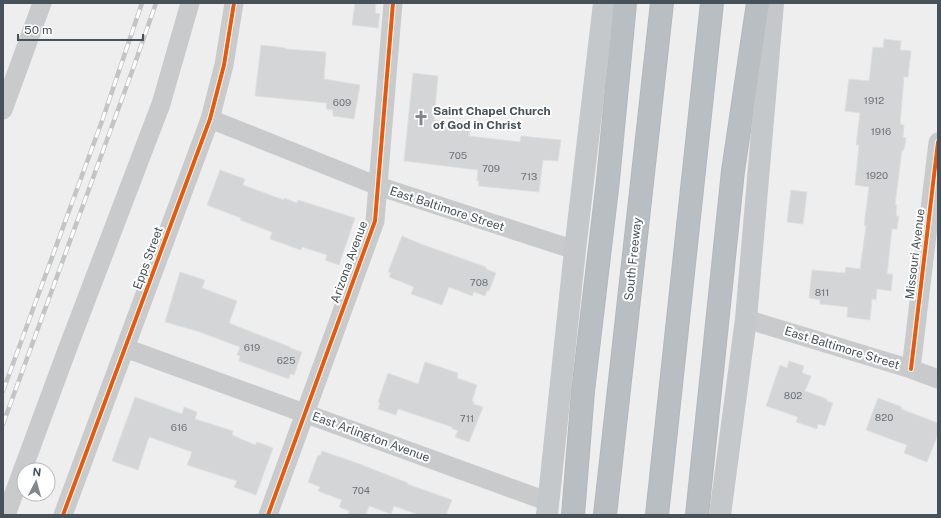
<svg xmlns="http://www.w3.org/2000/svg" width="941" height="518" viewBox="0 0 941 518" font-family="'Public Sans',sans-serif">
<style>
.building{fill:#d4d5d6;stroke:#dfe0e1}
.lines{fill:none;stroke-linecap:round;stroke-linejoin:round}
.highway-casing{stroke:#b3b8bd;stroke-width:24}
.minor{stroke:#c8cacc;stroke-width:19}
.major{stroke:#c4c8cb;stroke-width:22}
.highway{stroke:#b9bec3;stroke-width:22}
.rail-casing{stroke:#c3c4c6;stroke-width:4.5}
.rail{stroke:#fff;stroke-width:3;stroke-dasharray:9;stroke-linecap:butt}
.cycleway-casing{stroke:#fff;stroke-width:6}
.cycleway{stroke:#e8590c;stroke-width:4}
.labels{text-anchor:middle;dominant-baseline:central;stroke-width:4;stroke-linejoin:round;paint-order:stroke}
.number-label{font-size:10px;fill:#6b747a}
.poi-label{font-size:12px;font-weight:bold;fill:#465159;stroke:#fff;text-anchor:start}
.street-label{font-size:12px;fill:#465159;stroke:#fff}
</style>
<rect width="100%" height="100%" fill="#eee"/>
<path class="building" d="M355 3H376L375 13 380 14 378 28 352 25Z
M884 39 901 41 900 50 911 51 908 77H904L900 124 904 125 903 137 906 138 904 150H902L895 205H897L896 216H899L897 229H892L887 274H893L891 291 877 289 876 300 872 299 870 320 847 317 848 307 820 304V300L809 298 812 270 845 273 846 267 860 269 866 226 864 225 869 187 855 185 859 145H856L860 113 845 111 849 79 869 81 873 47 883 48Z
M261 45 286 48V49L326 52 324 79 360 85 354 119 333 116V110L326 109 327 103 255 96Z
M413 73 438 76 434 120 471 125 469 136 520 142 521 136 561 140 558 161 543 160 539 192 478 186 479 181H477L478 170 404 161Z
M220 170 245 179 243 185 284 200V198L297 203 298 200 355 218 339 265 325 260 327 255 302 247 301 250 270 239 272 232 240 220 241 218 207 205Z
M791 190 807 192 803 224 787 222Z
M402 236 421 244 486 267V269L496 273 489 291H487L485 296 474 292 472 296 449 287 442 305 411 294 414 287 389 277 391 273 388 272Z
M180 272 205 280 202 288 237 301 229 323 290 347V348L302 352 294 375 290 374 289 379 239 361 240 356 237 355 240 347 197 331 165 322Z
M789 361 804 366 802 373 811 376 805 391 827 399V401L833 403 825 426 818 424 817 429 796 422 798 417 766 406 780 365 787 368Z
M425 362 458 373 457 378 477 385 472 401 474 402 473 404 483 407 469 442 455 437 458 431 451 428 452 427 398 409 396 415 378 409 380 403 378 402 388 373 418 384Z
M135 397 182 414 184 407 197 412 195 419 233 431 232 435 255 445 257 442 273 448 256 495 234 487 237 481 187 465 192 452 149 437 138 470 112 461Z
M878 398 902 407 901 409 938 423V434L927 462 904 453 907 445 866 430Z
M322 451 357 463 408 483 407 484 452 500 446 515H419L394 506 391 514 369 506 366 515H348L349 511 339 507 342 500 318 491 320 487 308 482 318 455 320 456Z"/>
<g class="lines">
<defs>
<path id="highway" d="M573 515 583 391 608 180 625 3
M605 515 662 3
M657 515 712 3
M697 515 733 171 758 3"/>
</defs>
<use href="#highway" class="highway-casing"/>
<path class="minor" d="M3 110 42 3
M210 119 378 186 575 250
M746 319 911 369 938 379
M125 348 549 502
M911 369 938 142
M6 515 67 350 161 104 190 3
M63 515 210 119 224 65 234 3
M268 515 375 221 393 3"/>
<path class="major" d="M547 515 575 250 604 3
M720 515 746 319 773 3"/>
<use href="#highway" class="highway"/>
<defs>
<path id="rail" d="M3 391 102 121 142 3
M3 424 134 66 156 3"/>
</defs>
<use href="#rail" class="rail-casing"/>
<use href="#rail" class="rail"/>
<defs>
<path id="cycleway" d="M911 369 938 142
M63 515 210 119 224 65 234 3
M268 515 375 221 393 3"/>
</defs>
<use href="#cycleway" class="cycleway-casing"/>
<use href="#cycleway" class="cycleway"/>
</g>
<defs>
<symbol id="church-bare" viewBox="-9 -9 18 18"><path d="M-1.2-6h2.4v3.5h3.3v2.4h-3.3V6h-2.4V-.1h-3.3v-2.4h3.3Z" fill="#81888d" stroke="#fff" stroke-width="2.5" paint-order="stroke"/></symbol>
</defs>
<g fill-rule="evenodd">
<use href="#church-bare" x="410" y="107" width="22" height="22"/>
</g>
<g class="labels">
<g class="number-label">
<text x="874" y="100">1912</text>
<text x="342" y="102">609</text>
<text x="881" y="131">1916</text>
<text x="458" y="155">705</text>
<text x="491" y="168">709</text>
<text x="877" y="175">1920</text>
<text x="529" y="176">713</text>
<text x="479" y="282">708</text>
<text x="822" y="292">811</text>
<text x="252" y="347">619</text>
<text x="286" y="360">625</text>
<text x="793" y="395">802</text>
<text x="884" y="417">820</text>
<text x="467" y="418">711</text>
<text x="179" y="427">616</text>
<text x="361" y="490">704</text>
</g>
<g class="poi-label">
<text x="433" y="111">Saint Chapel Church<tspan x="433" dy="14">of God in Christ</tspan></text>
</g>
<g class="street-label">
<text transform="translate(447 209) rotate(18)">East Baltimore Street</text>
<text transform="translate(915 254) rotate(-83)">Missouri Avenue</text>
<text transform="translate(148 258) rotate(-70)">Epps Street</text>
<text transform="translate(633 259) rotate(-84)">South Freeway</text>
<text transform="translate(349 262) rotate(-70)">Arizona Avenue</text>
<text transform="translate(842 348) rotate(17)">East Baltimore Street</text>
<text transform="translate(371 437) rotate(20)">East Arlington Avenue</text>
</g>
</g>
<rect width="941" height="518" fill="none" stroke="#465159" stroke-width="8"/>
<g transform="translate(36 482) rotate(6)"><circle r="19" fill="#ffffff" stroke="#b5b9bd"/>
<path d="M0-3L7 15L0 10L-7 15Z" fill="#81888d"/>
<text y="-6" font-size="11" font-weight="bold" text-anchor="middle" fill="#465159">N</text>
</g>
<path d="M18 34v6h125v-6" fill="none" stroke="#465159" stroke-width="2"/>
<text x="24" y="34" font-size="12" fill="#465159" stroke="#ffffff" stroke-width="3" paint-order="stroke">50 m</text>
</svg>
